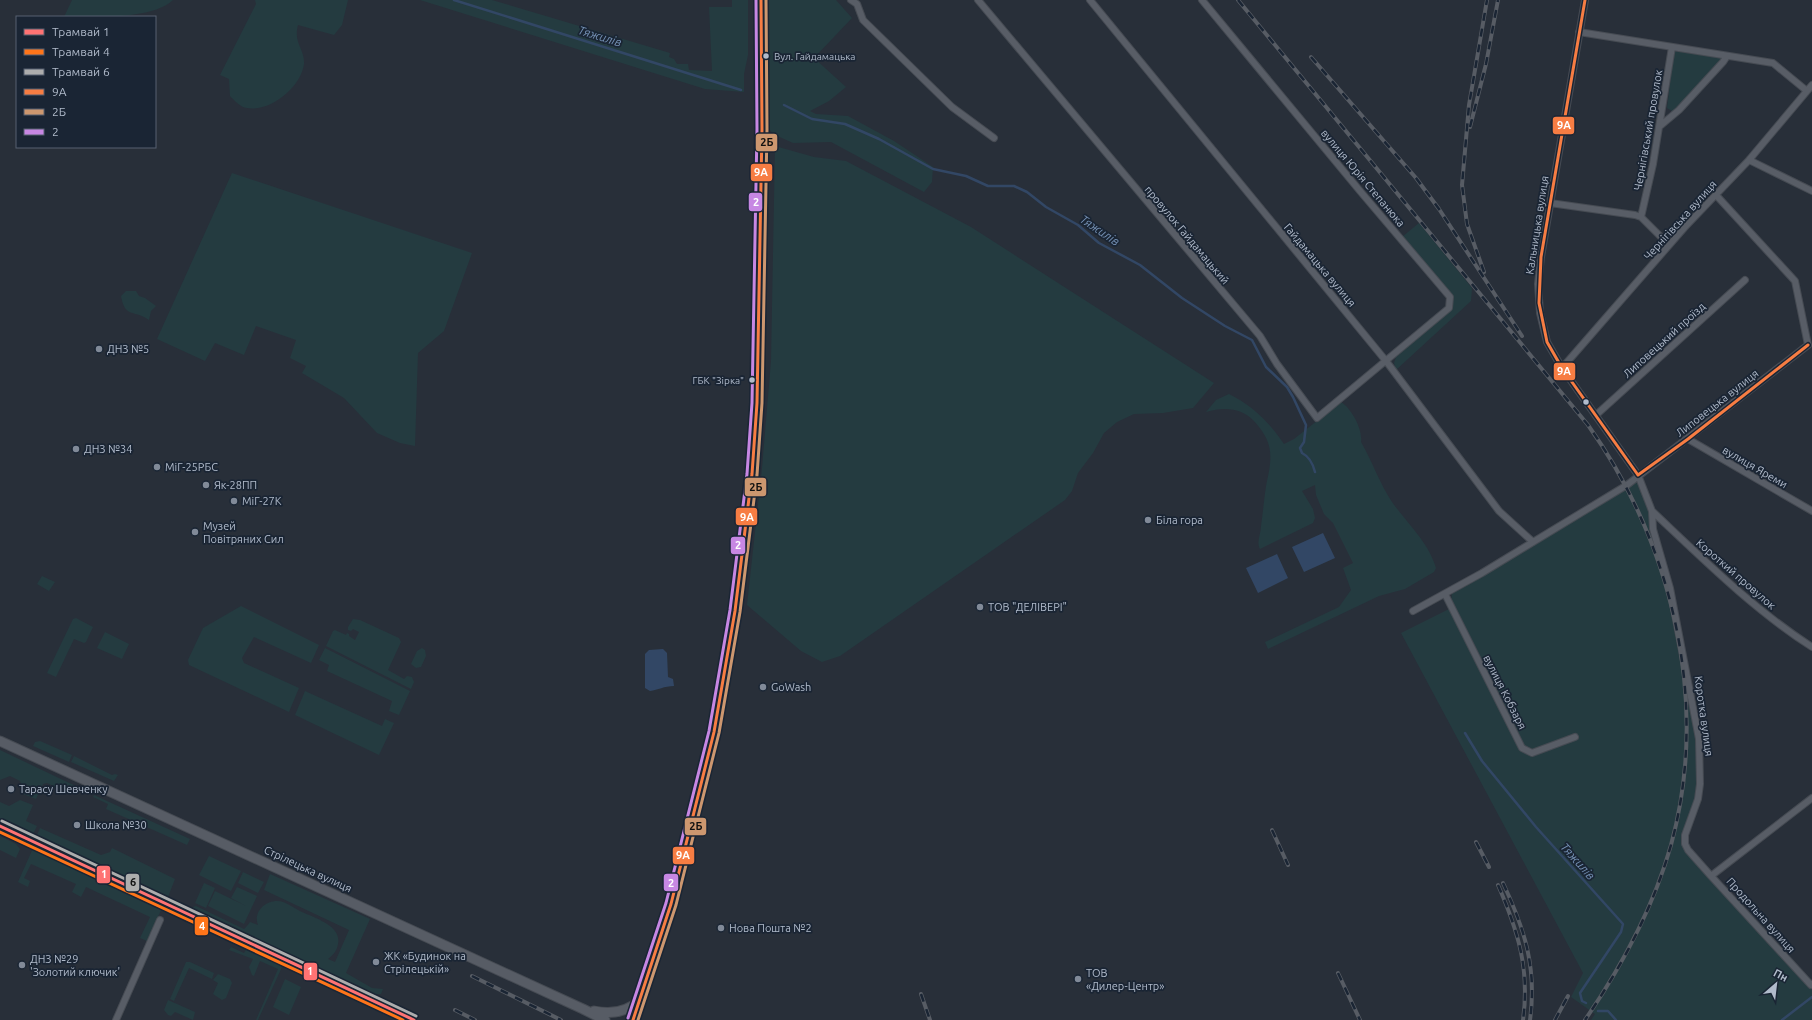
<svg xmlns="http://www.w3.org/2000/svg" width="1812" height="1020" viewBox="0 0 1812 1020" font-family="Ubuntu,sans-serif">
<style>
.green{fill:#243b40}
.water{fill:#324765}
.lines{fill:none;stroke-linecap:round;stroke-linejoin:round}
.stream{stroke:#324765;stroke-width:2.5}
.street-casing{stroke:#464b53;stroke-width:8}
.secondary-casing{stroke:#464b53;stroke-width:11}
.street{stroke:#585d66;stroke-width:6}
.secondary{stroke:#575c65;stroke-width:9}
.rail-casing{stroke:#575c64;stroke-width:4}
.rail{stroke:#1a2534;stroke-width:2.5;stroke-dasharray:8;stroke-linecap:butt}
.bus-1-casing{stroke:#1a2534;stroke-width:6}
.bus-2-casing{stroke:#1a2534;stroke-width:6}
.bus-3-casing{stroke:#1a2534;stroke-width:6}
.bus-1{stroke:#f77d43;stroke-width:3}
.bus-2{stroke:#cd976f;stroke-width:3}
.bus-3{stroke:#c787e3;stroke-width:3}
.tram-1-casing{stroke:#1a2534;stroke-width:6}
.tram-2-casing{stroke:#1a2534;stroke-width:6}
.tram-3-casing{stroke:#1a2534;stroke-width:6}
.tram-1{stroke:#ff7373;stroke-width:3}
.tram-2{stroke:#ff751a;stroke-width:3}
.tram-3{stroke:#adadad;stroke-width:3}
.bus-dot{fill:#b1bbcb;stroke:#1a2534;stroke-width:1.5}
.poi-dot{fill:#818a98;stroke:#1a2534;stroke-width:1.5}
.labels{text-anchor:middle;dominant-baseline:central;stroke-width:3.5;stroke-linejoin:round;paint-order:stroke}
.bus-label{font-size:10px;fill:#b1bbcb;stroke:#1a2534;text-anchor:start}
.street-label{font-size:11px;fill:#b1bbcb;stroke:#1a2534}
.poi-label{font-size:11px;fill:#b1bbcb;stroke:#1a2534;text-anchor:start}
.water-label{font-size:12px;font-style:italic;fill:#7591b5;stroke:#1a2534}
.line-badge{stroke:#1a2534;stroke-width:1.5}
.badge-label{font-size:11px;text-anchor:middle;font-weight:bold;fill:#fff}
.pale-badge-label{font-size:11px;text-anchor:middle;font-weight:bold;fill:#111}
</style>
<rect width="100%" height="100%" fill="#282f39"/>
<path class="green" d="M72 0H173C152 20 92 17 64 17Z
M255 0H348L342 25 334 35 298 25C293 43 305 49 304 64 301 87 271 112 247 108 240 107 235 101 230 96L229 79 220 75 256 4Z
M420 0H492L670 53 669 57 674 59 677 64H688L689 70 712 71 709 7H732V0H748V55L744 74V92L705 89Z
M768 0H836L852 18 814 58 846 87 829 101 810 111 816 114 848 116 894 141 933 167 932 182 924 192 831 142 793 143 773 134 766 125Z
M1674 51 1723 58 1678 108 1672 111 1667 108Z
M775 146 814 157 846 161 971 227 1214 383 1193 408 1163 413 1134 414 1117 422 1104 433 1093 453 1078 473 1072 491 1065 500 840 656 822 662 801 651 747 605 762 468 771 361Z
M232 173 472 253 444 331 418 353 415 446 400 443 377 433 344 398 302 373 306 366 290 358 296 340 256 326 244 355 215 343 205 361 157 339Z
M1419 223 1472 288 1471 301 1396 370 1394 363 1396 357 1450 309 1452 296 1402 237Z
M126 291H136L139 296 145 298 156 306 151 311 149 320C134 309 125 319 121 296Z
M1229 394C1253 406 1269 422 1284 444L1294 439 1341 402C1351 408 1363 429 1361 442 1372 461 1380 484 1392 502 1407 523 1429 543 1436 568L1434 572 1405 589 1379 596 1268 649 1265 642 1339 607 1351 590 1343 568 1353 563 1333 523 1324 514 1316 495 1315 485 1302 491 1313 509 1315 518 1313 523 1260 549C1256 542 1261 534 1261 526 1263 512 1264 499 1266 486 1272 458 1275 444 1254 421 1241 407 1223 407 1206 412L1216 400Z
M1638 475 1652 511V521L1666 571 1695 709 1700 784 1685 843 1812 984V1020H1591L1595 1014 1571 997 1583 973 1401 633 1451 608 1452 590Z
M42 576 55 582 49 591 37 584Z
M241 606 319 645 311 663 254 637 242 658 244 663 299 688 289 712 189 665 188 660 203 628Z
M76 618 93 627 86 642 84 643 74 639 56 677 47 673 73 619Z
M353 619 360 620 399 638 401 642 388 670 404 679 407 676 412 677 414 682 411 689 326 646 333 631 335 630 346 635 347 633 349 634V636L355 640 359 632 353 629 351 631 348 630V627Z
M105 632 129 644 122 659 97 648Z
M325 648 410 691 399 715 389 711 392 701 327 671 329 665 319 660Z
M422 648 425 650 426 656 421 667 416 668 411 664 417 651Z
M305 691 382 726 385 719 394 723 379 755 295 715Z
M40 741 72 755 69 762 33 746 35 742Z
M0 750 84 790 83 792 68 785 67 787 60 784 58 788 47 783 43 784 36 799 23 794 24 791 20 781 10 776 0 780Z
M74 756 112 775 115 774 118 775 114 781 71 762Z
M94 795 190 839 187 845 106 809 108 804 93 797Z
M20 800 33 805 26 821 37 826 32 836 0 821V802L9 806Z
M40 828 101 855 110 852 112 848 175 879 168 897 36 837Z
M0 836 16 844 20 849 16 858 0 850Z
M34 846 163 906 147 941 140 938 150 917 86 887 81 897 72 892 76 884 31 864 24 878 30 881 28 887 18 882Z
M209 856 241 871 231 891 199 875Z
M243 872 264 882 258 893 238 883Z
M270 874 370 919 346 973 372 988 383 989 381 994H371L191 911 193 907 196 906 244 929 247 926 250 922 258 925C253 913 264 901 277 901 286 901 295 909 302 912 315 918 342 926 338 944 337 951 333 955 328 959L335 962 349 930 264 890Z
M204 883 215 888 206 908 195 903Z
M237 887 257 896 244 924 208 906 215 891 246 906 231 898Z
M248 946 282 967 258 1020H256L278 969 260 961 254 976 252 975 249 967 253 959 229 950 231 947 244 953Z
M186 962H190L214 973 212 979 189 968 174 1001 170 999Z
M218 974 230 979 232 983 226 998 222 1000 213 994 218 983 213 980Z
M285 979 301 987 289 1015 273 1007Z
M168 1000 195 1012 193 1020 175 1012 171 1016 168 1015 164 1010Z"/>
<path class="water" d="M1323 533 1335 558 1304 572 1292 547Z
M1277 554 1288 578 1258 593 1246 568Z
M649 650 663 649 667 653 668 677 673 679 674 686C664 686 658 690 650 691L645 688V654Z"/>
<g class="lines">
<path class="stream" d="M454 0 741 90
M784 105 812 119 845 124 879 139 933 169 966 176 988 186H1014L1027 192 1046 207 1078 225 1099 243 1140 265 1182 298 1225 326 1252 340 1266 367 1287 387 1293 397 1306 425 1304 442 1300 448 1302 453C1310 457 1313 464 1315 472
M1465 733 1482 761 1536 827 1623 924 1621 932 1580 993 1582 1001 1586 1003
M1598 1011H1608L1616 1020
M1782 1020 1812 997"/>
<defs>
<path id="street" d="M851 0 857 4 863 20 952 107 994 138
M978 0 1260 336 1277 364 1317 418 1449 308 1450 297 1360 191 1202 0
M1090 0 1386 361 1499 511 1533 542
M1585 0 1541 257 1538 284 1540 313 1547 342 1562 368 1638 475 1652 511 1653 529 1670 588 1699 739 1700 784 1698 799 1685 835V844L1688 850 1711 876 1812 798
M1579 32 1773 63 1807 91
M1660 126 1679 110 1723 62 1727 56
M1749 160 1812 191
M1716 195 1795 281 1808 345
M1550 203 1635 215 1641 217 1669 245
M1641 217 1653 164 1672 47
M1562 368 1684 228 1749 160 1812 85
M1596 415 1745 280
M1688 439 1812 511
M1652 511C1703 559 1753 609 1812 647
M1445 594 1522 748 1532 753 1575 737
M1413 611 1482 573 1627 485 1808 345
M1711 876 1811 985 1812 984
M116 1020 160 920"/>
<path id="secondary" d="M0 741 583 1009 605 1020
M594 1011C612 1015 627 1012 640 1000
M633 1020 671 904 714 732 735 611 752 474 757 403 762 129 761 0"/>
</defs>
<use href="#street" class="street-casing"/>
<use href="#secondary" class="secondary-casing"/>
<use href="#street" class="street"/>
<use href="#secondary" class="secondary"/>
<defs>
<path id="rail" d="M1238 0 1588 425C1673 545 1710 702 1671 845 1653 909 1622 966 1585 1020
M1311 57 1416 178 1439 209 1522 336
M1470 127 1486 64 1498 0
M1484 272 1467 224 1462 185 1469 105 1487 0
M1272 830 1288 865
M1476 842 1489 867
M1503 883C1525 930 1537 968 1530 1020
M1498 885C1518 931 1530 969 1523 1020
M1338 973 1360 1020
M472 976 561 1020
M921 994 930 1020
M455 1010 475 1020
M1555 1020 1568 996"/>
</defs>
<use href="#rail" class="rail-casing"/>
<use href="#rail" class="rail"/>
<defs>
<path id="bus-1" d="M1585 0 1541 257 1539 303 1547 342 1562 368 1638 475
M1638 475 1688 439 1808 345
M633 1020 671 904 714 732 735 611 752 474 757 403 762 129 761 0"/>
<path id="bus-2" d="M638 1020 676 905 719 733 740 612 757 475 762 403 767 129 766 0"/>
<path id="bus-3" d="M628 1018 666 903 709 731 730 610 747 474 752 403 757 129 756 0"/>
</defs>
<use href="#bus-1" class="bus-1-casing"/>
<use href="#bus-2" class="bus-2-casing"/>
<use href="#bus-3" class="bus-3-casing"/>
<use href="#bus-1" class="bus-1"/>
<use href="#bus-2" class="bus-2"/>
<use href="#bus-3" class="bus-3"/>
<defs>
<path id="tram-1" d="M0 826 414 1020"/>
<path id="tram-2" d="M0 832 403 1020"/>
<path id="tram-3" d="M2 821 416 1016"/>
</defs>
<use href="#tram-1" class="tram-1-casing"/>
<use href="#tram-2" class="tram-2-casing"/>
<use href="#tram-3" class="tram-3-casing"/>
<use href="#tram-1" class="tram-1"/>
<use href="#tram-2" class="tram-2"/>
<use href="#tram-3" class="tram-3"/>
</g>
<g class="bus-dot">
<circle cx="766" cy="56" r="3.5"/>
<circle cx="752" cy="380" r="3.5"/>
<circle cx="1586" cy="402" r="3.5"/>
</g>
<g class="poi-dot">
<circle cx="99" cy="349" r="4"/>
<circle cx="76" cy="449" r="4"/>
<circle cx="157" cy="467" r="4"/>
<circle cx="206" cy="485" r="4"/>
<circle cx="234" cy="501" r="4"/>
<circle cx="1148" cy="520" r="4"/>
<circle cx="195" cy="532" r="4"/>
<circle cx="980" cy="607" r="4"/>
<circle cx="763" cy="687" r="4"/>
<circle cx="11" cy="789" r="4"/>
<circle cx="77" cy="825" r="4"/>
<circle cx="721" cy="928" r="4"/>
<circle cx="376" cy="962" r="4"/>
<circle cx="22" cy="965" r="4"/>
<circle cx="1078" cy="979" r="4"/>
</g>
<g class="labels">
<g class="bus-label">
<text x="774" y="56">Вул. Гайдамацька</text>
<text x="744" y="380" text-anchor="end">ГБК "Зірка"</text>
</g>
<g class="street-label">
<text transform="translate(1648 130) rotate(-80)">Чернігівський провулок</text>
<text transform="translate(1363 178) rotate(50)">вулиця Юрія Степанюка</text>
<text transform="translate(1680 220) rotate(-48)">Чернігівська вулиця</text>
<text transform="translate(1537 225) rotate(-81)">Кальницька вулиця</text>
<text transform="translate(1187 235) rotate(50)">провулок Гайдамацький</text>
<text transform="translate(1320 265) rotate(50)">Гайдамацька вулиця</text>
<text transform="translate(1664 340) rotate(-42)">Липовецький проїзд</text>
<text transform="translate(1717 403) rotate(-38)">Липовецька вулиця</text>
<text transform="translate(1755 467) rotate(30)">вулиця Яреми</text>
<text transform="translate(1736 574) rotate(41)">Короткий провулок</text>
<text transform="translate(1505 692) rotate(63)">вулиця Кобзаря</text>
<text transform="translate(1704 716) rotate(82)">Коротка вулиця</text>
<text transform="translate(308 869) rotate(25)">Стрілецька вулиця</text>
<text transform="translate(1761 915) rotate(48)">Продольна вулиця</text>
</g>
<g class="poi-label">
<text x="107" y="349">ДНЗ №5</text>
<text x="84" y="449">ДНЗ №34</text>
<text x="165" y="467">МіГ-25РБС</text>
<text x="214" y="485">Як-28ПП</text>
<text x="242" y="501">МіГ-27К</text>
<text x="1156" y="520">Біла гора</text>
<text x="203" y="526">Музей<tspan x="203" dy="13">Повітряних Сил</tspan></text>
<text x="988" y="607">ТОВ "ДЕЛІВЕРІ"</text>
<text x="771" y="687">GoWash</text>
<text x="19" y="789">Тарасу Шевченку</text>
<text x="85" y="825">Школа №30</text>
<text x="729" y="928">Нова Пошта №2</text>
<text x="384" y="956">ЖК «Будинок на<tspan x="384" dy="13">Стрілецькій»</tspan></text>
<text x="30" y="959">ДНЗ №29<tspan x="30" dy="13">'Золотий ключик'</tspan></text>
<text x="1086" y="973">ТОВ<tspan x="1086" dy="13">«Дилер-Центр»</tspan></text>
</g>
<g class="water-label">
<text transform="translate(600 36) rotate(17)">Тяжилів</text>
<text transform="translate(1100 230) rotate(34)">Тяжилів</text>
<text transform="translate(1578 861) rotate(48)">Тяжилів</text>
</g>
</g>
<g class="line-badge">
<rect x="1552" y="116" width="23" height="19" rx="4" fill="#f77d43"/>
<rect x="755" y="133" width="23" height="19" rx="4" fill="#cd976f"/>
<rect x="750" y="163" width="23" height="19" rx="4" fill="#f77d43"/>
<rect x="748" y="192" width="15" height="20" rx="4" fill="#c787e3"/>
<rect x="1553" y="362" width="23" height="19" rx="4" fill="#f77d43"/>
<rect x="744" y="477" width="23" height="20" rx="4" fill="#cd976f"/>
<rect x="735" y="507" width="23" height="19" rx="4" fill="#f77d43"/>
<rect x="730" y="536" width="16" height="19" rx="4" fill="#c787e3"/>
<rect x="684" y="817" width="23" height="19" rx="4" fill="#cd976f"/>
<rect x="672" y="846" width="23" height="19" rx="4" fill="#f77d43"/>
<rect x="96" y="865" width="15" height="19" rx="4" fill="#ff7373"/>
<rect x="125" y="873" width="15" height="19" rx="4" fill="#adadad"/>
<rect x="663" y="873" width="16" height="19" rx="4" fill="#c787e3"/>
<rect x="194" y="916" width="15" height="20" rx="4" fill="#ff751a"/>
<rect x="303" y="962" width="15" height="19" rx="4" fill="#ff7373"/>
</g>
<g class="badge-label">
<text x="1564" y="129">9А</text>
<text x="761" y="176">9А</text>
<text x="756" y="206">2</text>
<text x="1564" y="375">9А</text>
<text x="747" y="521">9А</text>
<text x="738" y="549">2</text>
<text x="683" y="859">9А</text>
<text x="104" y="878">1</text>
<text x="671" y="887">2</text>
<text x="202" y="930">4</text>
<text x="310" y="975">1</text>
</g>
<g class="pale-badge-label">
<text x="767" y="146">2Б</text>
<text x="756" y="491">2Б</text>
<text x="696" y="830">2Б</text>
<text x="133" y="886">6</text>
</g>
<rect x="16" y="16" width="140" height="132" fill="#1a2534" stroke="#566170"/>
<rect x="24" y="29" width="20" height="6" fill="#ff7373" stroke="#566170"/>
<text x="52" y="36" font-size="12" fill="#b1bbcb">Трамвай 1</text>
<rect x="24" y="49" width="20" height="6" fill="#ff751a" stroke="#566170"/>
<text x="52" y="56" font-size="12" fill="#b1bbcb">Трамвай 4</text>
<rect x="24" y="69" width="20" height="6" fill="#adadad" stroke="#566170"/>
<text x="52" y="76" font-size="12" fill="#b1bbcb">Трамвай 6</text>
<rect x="24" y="89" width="20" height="6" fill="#f77d43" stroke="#566170"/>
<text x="52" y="96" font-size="12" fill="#b1bbcb">9А</text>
<rect x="24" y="109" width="20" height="6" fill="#cd976f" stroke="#566170"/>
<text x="52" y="116" font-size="12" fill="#b1bbcb">2Б</text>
<rect x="24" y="129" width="20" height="6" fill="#c787e3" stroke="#566170"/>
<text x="52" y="136" font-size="12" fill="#b1bbcb">2</text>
<g transform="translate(1776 984) rotate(28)" stroke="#1a2534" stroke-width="3" paint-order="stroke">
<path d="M0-3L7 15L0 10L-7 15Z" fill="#b1bbcb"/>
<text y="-6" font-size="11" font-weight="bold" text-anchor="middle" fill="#b1bbcb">Пн</text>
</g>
</svg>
